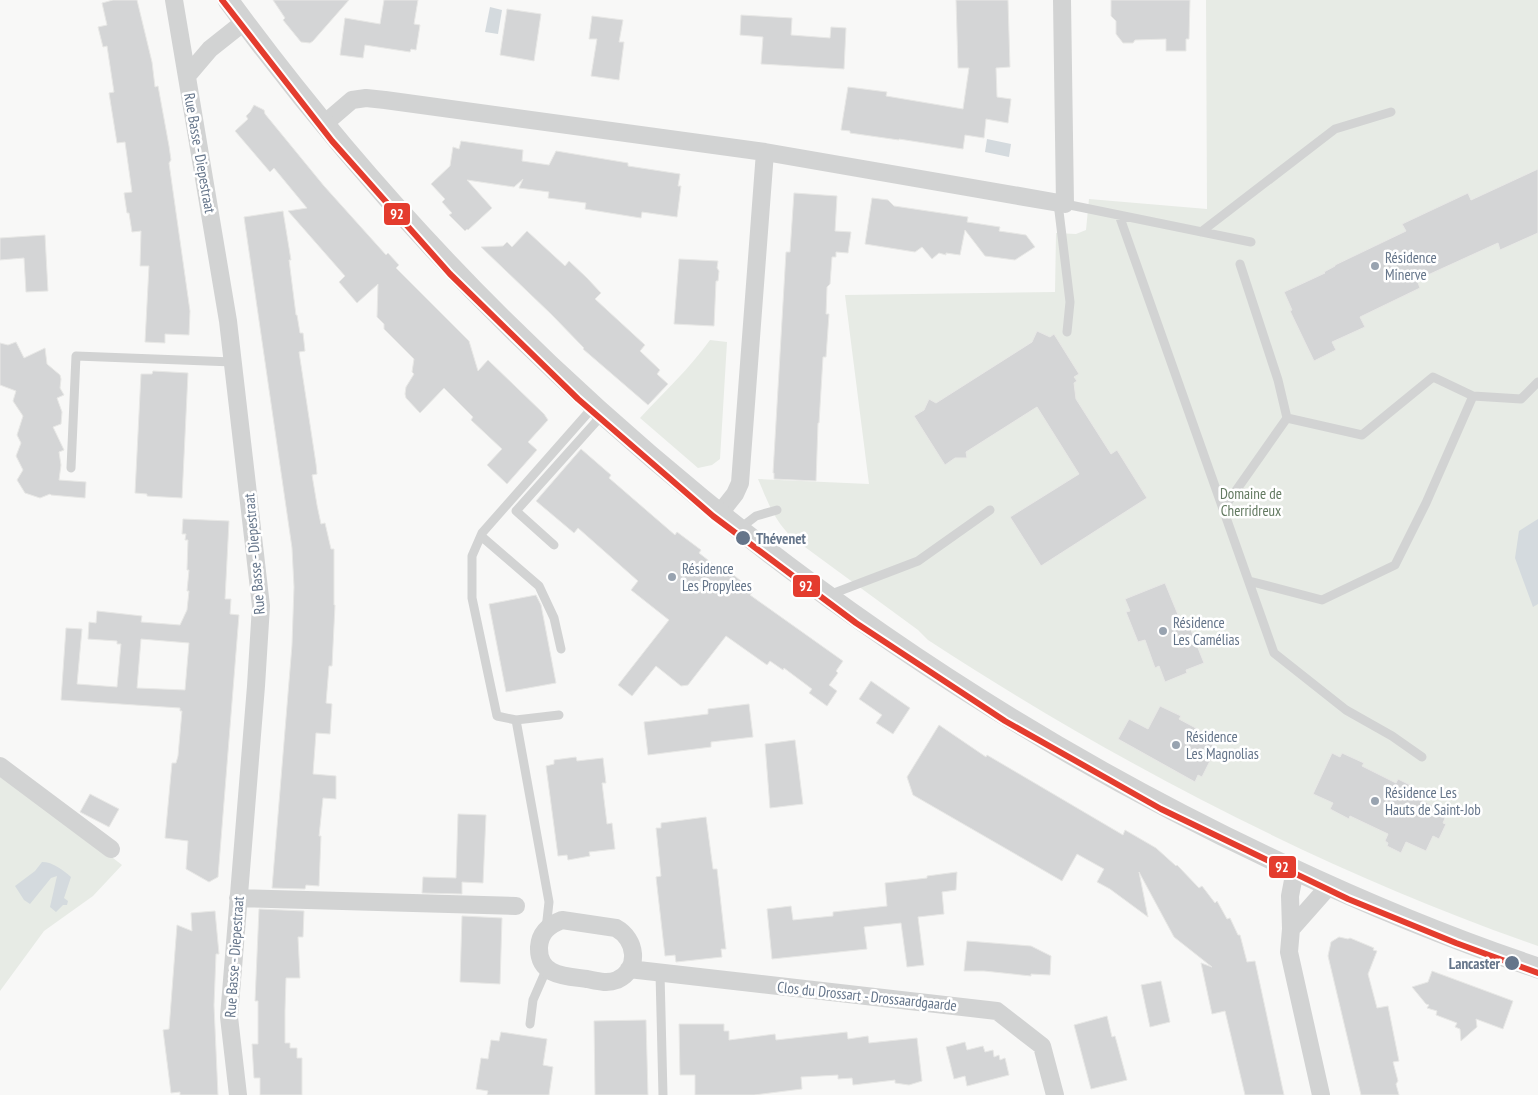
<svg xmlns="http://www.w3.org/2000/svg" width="1538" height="1095" viewBox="0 0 1538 1095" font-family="'PT Sans Narrow',sans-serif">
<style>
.green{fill:#e7ebe5}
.water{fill:#d4dade}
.building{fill:#d4d5d6;stroke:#e8e8e6;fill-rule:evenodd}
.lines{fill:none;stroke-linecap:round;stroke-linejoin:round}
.service{stroke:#d2d3d3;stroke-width:9}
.minor{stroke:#d2d3d3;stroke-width:18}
.tertiary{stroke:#d2d3d3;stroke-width:21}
.tram-1-casing{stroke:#fff;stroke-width:10}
.tram-1{stroke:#e43c2e;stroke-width:6}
.poi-dot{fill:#98a3b0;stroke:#fff;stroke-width:2}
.stop-dot{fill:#65758a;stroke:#fff;stroke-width:2}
.labels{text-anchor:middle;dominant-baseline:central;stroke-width:5;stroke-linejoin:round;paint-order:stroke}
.street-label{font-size:15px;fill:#65758a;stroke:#fff}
.poi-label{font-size:15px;fill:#65758a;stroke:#fff;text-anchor:start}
.park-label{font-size:15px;fill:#637a61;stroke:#fff}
.stop-label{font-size:15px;font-weight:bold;fill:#65758a;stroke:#fff;text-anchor:start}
.line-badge{stroke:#fff;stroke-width:2}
.badge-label{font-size:14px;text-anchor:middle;font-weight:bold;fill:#fff}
</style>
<rect width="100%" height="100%" fill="#f8f8f7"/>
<path class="green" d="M1206 0H1538V946C1322 870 1120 765 928 640L918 630 794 539C775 523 767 500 758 479L869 484 845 295 1055 292 1056 233 1076 234 1086 230 1089 199 1207 209Z
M710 340 727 342 720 459 712 465 698 468 640 418C664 392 690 368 710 340Z
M0 775 58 815 122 865 93 896 44 931 0 991Z"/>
<path class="water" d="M490 7 502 10 498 34 485 32Z
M987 139 1011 144 1009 157 985 152Z
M1538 519V604L1533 607 1515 558 1519 531Z
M42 862C53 862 63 870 71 877L64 898 68 901 67 905H63L56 912 50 907 57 876 51 878 30 904 24 900 15 886 35 871Z"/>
<path class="building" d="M113 0H137L152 62 155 87 158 86 169 146 171 160 169 163 190 311 189 335 165 334V343L145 342 149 266H140L141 231 132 232 129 213H127L124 193 132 192 125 142 117 143 109 93 114 92 107 46 103 47 98 27 107 25 102 3Z
M273 0H349L313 41 310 43 301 42 283 20 285 18Z
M384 0H418L414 24 420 25 416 50 411 49 410 52 365 45 363 58 340 55 345 18 380 24Z
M956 0H1008L1010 67 996 68 997 97 1011 99 1008 123 986 119 984 138 965 135 963 149 899 139V140L850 133V131L841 130 848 87 887 92 886 96 963 109 969 68H958Z
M1111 0H1190L1189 39H1186V51H1166V39L1135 40 1133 43H1123L1116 34V21L1111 16Z
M507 9 541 14 534 61 500 55Z
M741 15 792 18 791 35 830 38 831 27 846 28 844 69 761 64 763 37 740 35Z
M592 16 623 20 619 42H624L619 80 591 76 597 39H589Z
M254 105 264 110 265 114 324 186 386 255 388 253 399 265 396 268 469 341 478 371 488 360 544 414 548 420 528 442 537 450 507 484 487 465 502 449 471 420 473 417 444 388 420 413 406 398 405 394 406 387 414 374 412 372 414 359 384 329V324L377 317 378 284 357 303 339 282 345 276 288 211 307 208 274 168 270 172 235 131 248 119 246 116 250 112Z
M461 141 523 150 522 161 549 165 556 151 628 163V166L680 174 678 186H681L677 217 642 212 641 218 585 209 586 203 548 198 549 192 519 188 523 179 514 187 467 180 492 208 468 230 467 229 465 231 449 215 452 213 442 202 445 199 431 184 450 166 453 147 459 149Z
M1538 169V233L1500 250 1498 243 1417 280 1420 288 1360 317 1365 327 1332 342 1336 350 1314 361 1290 311 1292 310 1284 292 1325 273 1324 272 1335 266V265L1406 231 1402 224 1468 193 1471 200Z
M794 193 837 196 835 231 851 232 848 253 836 252V257H832L830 284 827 287 826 314H829L826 357H823L819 423H818L816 481 774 479V473H773L786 252H790Z
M872 198 888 200 894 206 968 217 967 222 1000 227 999 231 1026 235 1035 247 1015 260 985 256 965 230 960 255 946 253V255L939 253 932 259 922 247 915 252 865 244Z
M283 211 291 260H289L296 315H297L300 333H303L305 351 299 352 316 464 317 474 312 475 317 505 321 524 325 523 331 549H334V605H335L332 666H329L326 703 332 704 330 734 316 733 313 774 336 776V799L323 798 319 836H321L319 886 306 885 305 889 272 888 292 645 294 587 292 548 244 217Z
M527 231 565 266 569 261 587 278 601 293 595 299 645 345 640 351 660 370 657 374 668 384 648 405 583 349 584 348 552 315 481 247 503 246 507 242 512 247Z
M45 235 48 291 26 292 24 258 0 260V238Z
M679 259 718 261 717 268 719 271 718 281H716L714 326 674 324Z
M1037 331 1050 337 1054 334 1079 374 1074 377 1077 381 1074 383 1076 399 1111 454 1117 450 1147 498 1041 566 1010 517 1079 474 1037 407 966 452 967 458H955L945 465 914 416 924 410 929 399 936 403 1032 342Z
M16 342 24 358 45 348 47 364 60 375 61 379 60 388 64 395 57 398 62 412 61 424 53 427 64 450 59 452 61 465 59 480 86 482 85 498 51 495 50 494 40 498 25 493 17 480 23 470 16 456 21 443 17 435 23 416 13 401 16 391 0 385V343L8 345Z
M153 371 188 373 182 498 147 496V494L135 493 141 374H152Z
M581 449 611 475 609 478 675 535 677 532 701 550 699 553 727 575 730 572 753 591 750 595 843 661 836 671 838 673 829 685 837 691 827 706 809 693 812 689 784 668 783 670 770 661 767 665 726 636 688 685 681 686 656 666 632 696 618 685 669 620 631 590 638 581 578 528 574 533 536 501Z
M183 519 229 521 225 599H231L230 614 239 615 218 877 209 882 186 869 188 841 165 838 172 763H176L178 756 182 711H180V708L61 700 66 628 82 629 77 684 117 687 121 644H117V641L88 639 89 622 96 623 97 611 142 616 141 622 180 625 187 610 189 591H187L189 570H187L188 540H185L186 534H182ZM141 639 189 643 185 690 137 688Z
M1165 583 1181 622 1187 620 1204 663 1186 670 1187 673 1165 682 1159 666 1155 668 1145 640 1138 642 1126 612 1130 611 1125 599Z
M536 595 541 605 556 683 506 692 489 604Z
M871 681 910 708 893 734 876 723 882 715 859 699Z
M749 704 753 737 711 742V747L648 755 644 722 708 714V709Z
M1160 706 1181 716 1179 719 1205 733 1204 735 1215 741 1210 751 1214 753 1202 777 1198 775 1195 782 1118 739 1129 719 1148 729Z
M939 725 986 757 987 755 1123 835 1125 830 1156 848 1176 866 1177 865 1199 888 1202 886 1215 903 1217 901 1227 919 1230 918 1238 935H1240L1247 962 1255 961 1284 1095H1245L1225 1011 1212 1014 1201 963 1212 967 1174 937 1139 872 1148 917 1110 889 1097 882 1104 869 1077 854 1062 881 913 795 907 777Z
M795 740 803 804 770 808 765 744Z
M1332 753 1340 757 1342 753 1364 763 1362 766 1396 783 1398 779 1420 790 1417 798 1447 813 1443 823 1446 824 1439 839 1433 836 1426 851 1406 842 1401 853 1387 846 1388 843 1385 841 1388 834 1350 816 1349 819 1330 809 1333 803 1313 794Z
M576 757 577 761 603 758 606 783H602L607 824 612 823 615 849 589 852 590 856 568 860 567 855 558 856 546 766 554 764V760Z
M90 794 119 809 109 827 80 812Z
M458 814 486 815 483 883 462 882V894L422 893 423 877 456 878Z
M706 817 713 869H717L726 949H721L722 957 676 962 675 955 665 956 656 877 661 876 656 828H661V823Z
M957 872 956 890 942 892 944 914 918 917 924 965 907 967 901 923 864 927 867 949 772 959 767 909 791 906 793 920 833 916V912L887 906 885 883 927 878V876Z
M259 909 304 911 303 937H298L300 978H286L285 1010V1043H290V1048H297V1058H302V1095H260V1078H254L252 1044H258V1001H255Z
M215 911 219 954H216L214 1005 218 1095H180V1092L171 1093 163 1030 169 1029 177 925 192 931 191 913Z
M462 916 502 918 500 984 460 982Z
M1339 937 1348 939 1350 938 1374 948 1373 950 1377 951 1368 974 1377 1008 1388 1006 1399 1061 1393 1062 1398 1081 1396 1084 1399 1095H1361L1328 956 1331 942Z
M967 941 1031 946 1051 956 1050 975 1031 974V976L984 971H964Z
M1432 971 1513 1001 1503 1029 1476 1019 1477 1027 1461 1041 1460 1029 1455 1027 1457 1023 1436 1015 1437 1011 1427 1008 1429 1005 1426 1004 1412 987 1428 982Z
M1161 981 1170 1022 1150 1027 1141 985Z
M1107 1016 1112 1037 1115 1036 1127 1080 1091 1089 1074 1025Z
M646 1020 648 1095H595L594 1021Z
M679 1024H724V1031H729V1040L775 1034 776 1040 847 1032 848 1039 868 1036 869 1043 917 1038 922 1081 909 1085 895 1083V1080L853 1085 852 1078 838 1079V1075L801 1077 802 1089 754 1095H695V1075H680Z
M501 1032 547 1039 543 1065 553 1067 549 1095H487L488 1091 476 1089 481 1058 488 1059 491 1040 499 1041Z
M965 1042 967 1050 983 1046 985 1052 993 1050 994 1057 999 1055 1000 1060 1005 1058 1009 1075 967 1086 965 1076 954 1079 946 1047Z"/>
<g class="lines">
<path class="service" d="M1058 203 1070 302 1067 332
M1065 204 1251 242
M1119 215 1274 653 1346 710 1392 736 1422 757
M1201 232 1335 129 1391 112
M1287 418 1362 435 1433 377 1473 396 1521 399 1538 382
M71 468 76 356 233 362
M1223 509 1287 418 1278 380 1240 264
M739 529 756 516 777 510
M481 536 539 586 554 618 561 649
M554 545 516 511 603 414
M1249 581 1322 600 1395 565 1426 503 1473 396
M829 595 918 561 990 510
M516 720 559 715
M546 929 549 902 516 720 497 716 472 598V556L482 533 594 406
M660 973 663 1095
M530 1024 533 1000 547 968"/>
<path class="minor" d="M174 0 228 321 261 606 256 686 229 1017 238 1095
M187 76 210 49 244 22
M324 124 352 100 366 98 385 100 765 152 1065 204 1062 0
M720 513 735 494 740 483 765 152
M0 766 111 849
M1295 870 1290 896 1291 929 1289 952 1321 1095
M238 898 516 906
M562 920 616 928C636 939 641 969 617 980 607 984 597 981 587 979 565 976 538 976 539 947 540 932 549 925 562 920Z
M1291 929 1329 886
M629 969 997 1011 1042 1046 1055 1095"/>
<path class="tertiary" d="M228 0C499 371 868 671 1284 865 1367 904 1451 939 1538 968"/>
<defs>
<path id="tram-1" d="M222 0 332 141 450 274 578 399 713 516 856 623 1005 721 1161 809 1348 899 1456 943 1538 973"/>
</defs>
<use href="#tram-1" class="tram-1-casing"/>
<use href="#tram-1" class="tram-1"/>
</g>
<g class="poi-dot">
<circle cx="1375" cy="266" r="5"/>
<circle cx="672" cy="577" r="5"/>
<circle cx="1163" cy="631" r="5"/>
<circle cx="1176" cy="745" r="5"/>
<circle cx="1375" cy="801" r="5"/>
</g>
<g class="stop-dot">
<circle cx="743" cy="538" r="8"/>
<circle cx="1512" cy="963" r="8"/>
</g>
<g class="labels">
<g class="street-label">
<text transform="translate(200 153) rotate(80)">Rue Basse - Diepestraat</text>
<text transform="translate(254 554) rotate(-95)">Rue Basse - Diepestraat</text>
<text transform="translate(234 957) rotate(-86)">Rue Basse - Diepestraat</text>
<text transform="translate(867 996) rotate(6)">Clos du Drossart - Drossaardgaarde</text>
</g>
<g class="poi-label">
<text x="1385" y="257">Résidence<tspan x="1385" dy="17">Minerve</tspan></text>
<text x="682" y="568">Résidence<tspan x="682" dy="17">Les Propylees</tspan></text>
<text x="1173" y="622">Résidence<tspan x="1173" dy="17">Les Camélias</tspan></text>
<text x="1186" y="736">Résidence<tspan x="1186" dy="17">Les Magnolias</tspan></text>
<text x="1385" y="792">Résidence Les<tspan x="1385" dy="17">Hauts de Saint-Job</tspan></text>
</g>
<g class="park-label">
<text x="1251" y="493">Domaine de<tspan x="1251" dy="17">Cherridreux</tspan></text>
</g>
<g class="stop-label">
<text x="756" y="538">Thévenet</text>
<text x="1500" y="963" text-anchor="end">Lancaster</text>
</g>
</g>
<g class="line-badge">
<rect x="383" y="202" width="28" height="24" rx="5" fill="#e43c2e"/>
<rect x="792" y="574" width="29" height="24" rx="5" fill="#e43c2e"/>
<rect x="1268" y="855" width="29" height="24" rx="5" fill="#e43c2e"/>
</g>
<g class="badge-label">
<text x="397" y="219">92</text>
<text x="806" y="591">92</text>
<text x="1282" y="872">92</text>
</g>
</svg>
